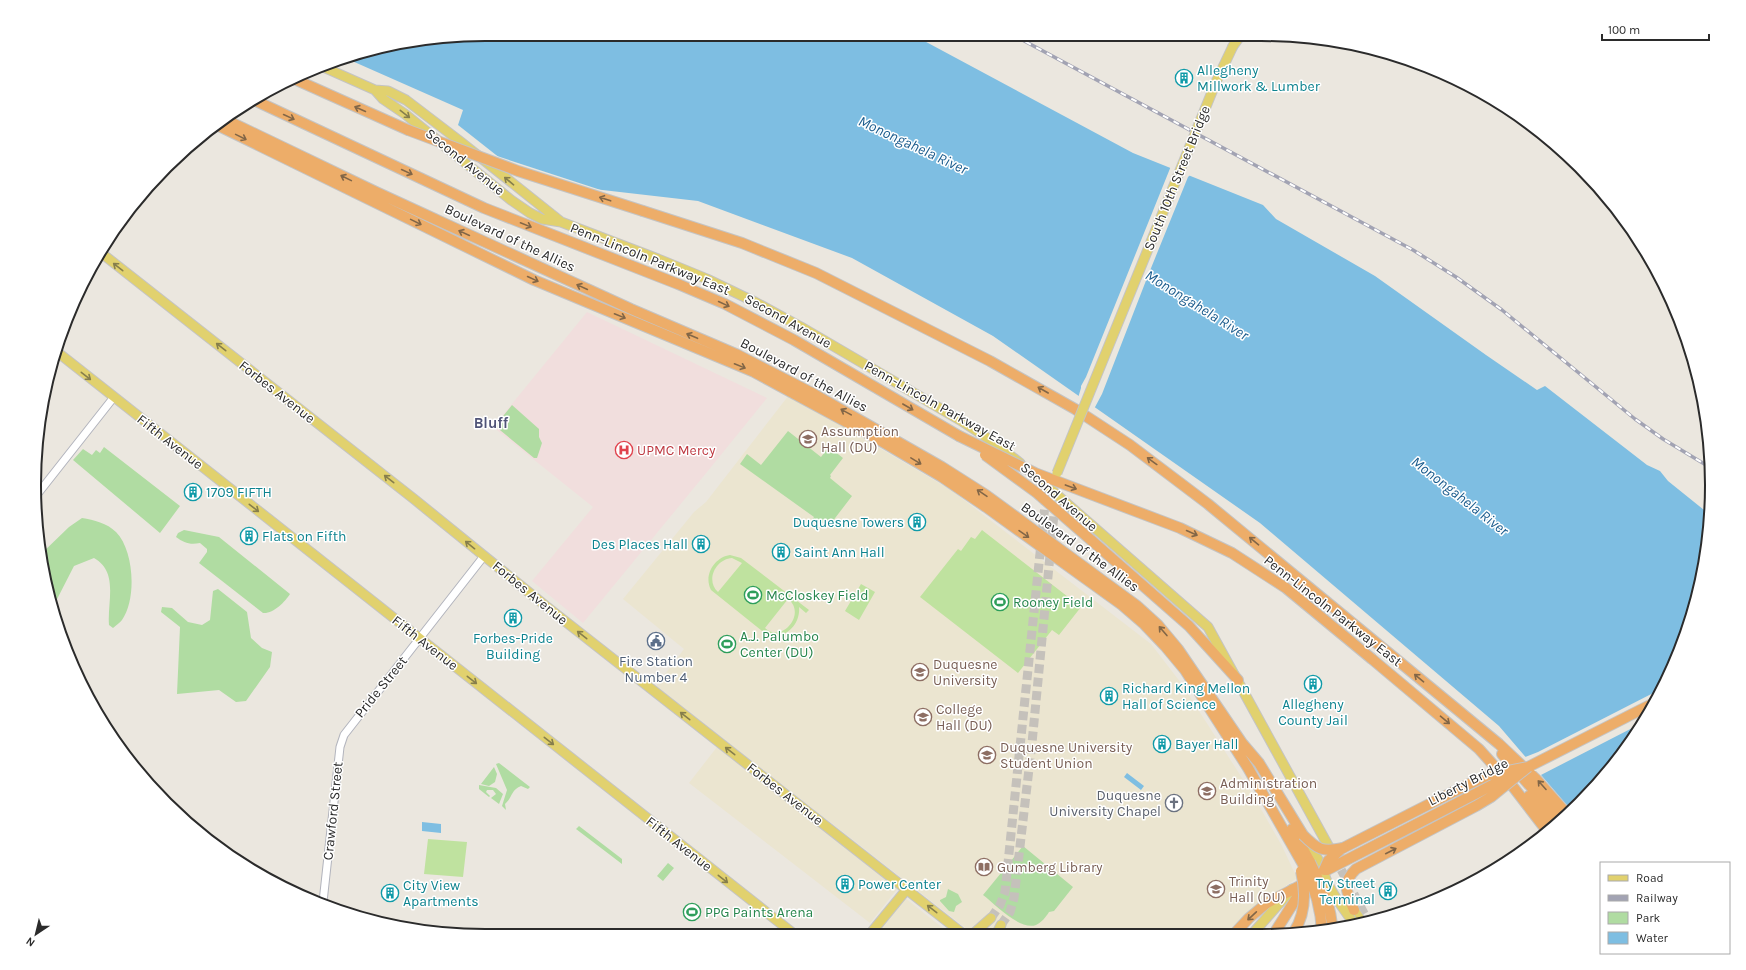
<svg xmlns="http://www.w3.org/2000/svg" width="1746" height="970" viewBox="0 0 1746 970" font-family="Karla,sans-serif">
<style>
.education{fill:#ebe5d0}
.medical{fill:#f1dedd}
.green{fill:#b0dca2}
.pitch{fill:#bfe29f;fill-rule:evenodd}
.water{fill:#7ebee2}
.pier{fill:#ebe7df}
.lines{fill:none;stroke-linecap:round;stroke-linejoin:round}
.major-tunnel{stroke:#c5c1bb;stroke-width:9;stroke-dasharray:9 4.5;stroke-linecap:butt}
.minor-casing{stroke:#b2b4bd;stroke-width:9}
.major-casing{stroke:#c4c4c4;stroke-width:11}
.highway-casing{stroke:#c4c4c4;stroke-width:12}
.minor{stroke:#fff;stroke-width:7}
.major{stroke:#e1d16e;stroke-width:9}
.highway{stroke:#edad69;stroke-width:10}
.rail-casing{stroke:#a2a3b3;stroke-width:3.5}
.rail{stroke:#fff;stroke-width:2;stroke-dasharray:6;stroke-linecap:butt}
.major-bridge-casing{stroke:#c4c4c4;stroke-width:11;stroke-linecap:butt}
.highway-bridge-casing{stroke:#c4c4c4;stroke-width:12;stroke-linecap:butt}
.major-bridge{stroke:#e1d16e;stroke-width:9}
.highway-bridge{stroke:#edad69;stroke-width:10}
.oneway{stroke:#826647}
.oneway2{stroke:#867e4c}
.labels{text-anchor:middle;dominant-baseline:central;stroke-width:3;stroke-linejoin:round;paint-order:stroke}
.culture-label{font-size:14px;fill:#0d838f;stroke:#fff;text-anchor:start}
.street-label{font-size:14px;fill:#2b2b2b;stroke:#fff}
.education-label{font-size:14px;fill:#785e54;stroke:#fff;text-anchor:start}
.health-label{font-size:14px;fill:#be3a42;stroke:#fff;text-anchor:start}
.leisure-label{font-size:14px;fill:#27864d;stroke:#fff;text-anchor:start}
.service-label{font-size:14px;fill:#4e5e75;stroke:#fff}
.worship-label{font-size:14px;fill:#5b616d;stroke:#fff;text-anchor:end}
.water-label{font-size:15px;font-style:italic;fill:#1c5d8e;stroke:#fff}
.neighbourhood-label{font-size:15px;font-weight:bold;fill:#505477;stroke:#fff}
.rim{fill:none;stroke:#2b2b2b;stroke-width:2}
</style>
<rect width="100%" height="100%" fill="#ebe7df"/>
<path class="education" d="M789 395 951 490 1151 644 1181 683 1253 795 1282 846 1297 878 1260 904 1230 932 972 933 656 686 684 649 623 599 694 512 706 502Z
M717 747 898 888 870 923 689 783Z
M905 898 949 933 884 934 878 929Z"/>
<path class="medical" d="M587 312 767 398 707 472 583 623 532 581 593 507 493 427Z"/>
<path class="green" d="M512 405 539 429V437L542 443 537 458H534L495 426Z
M788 431 821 457 829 447 843 458 830 475 831 476 830 478 852 496 829 526 821 522H811L814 517 740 464 747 454 761 465Z
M104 447 180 506 160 533 73 460 83 449 92 455 96 450 100 453Z
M82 518C94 520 107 523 116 532 134 550 137 599 122 620 120 623 116 625 113 628L109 625C107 602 119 572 94 558L74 566 53 607 43 573 40 555 69 527Z
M184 530 219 537 290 594C285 602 273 614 263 613L199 563 207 552V549L200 543C190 545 184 543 176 537L178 533Z
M218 589 247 612 251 638 262 648 272 652 270 667 246 701 236 702 219 690 177 694 180 627 161 612 162 607 172 608 188 622 202 625 210 620 213 591Z
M499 763 530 787 528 789 521 786C510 791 513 797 505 804L506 810 502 806 507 790 496 764Z
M494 767 497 774 495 782 489 786 481 784Z
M479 785 496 788 503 794 499 804 491 798 496 794 493 790H487L486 792 490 796 489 797 479 789Z
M579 826 622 859V864L576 829Z
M1023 846 1073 887 1054 911 1049 912C1046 917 1041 923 1036 925 1020 931 995 904 983 895Z
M668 863 674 868 663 881 657 876Z
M948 889 958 894 962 902 956 906 954 912 949 911 940 901V900L946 897Z"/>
<path class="pitch" d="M982 530 1081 607 1059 635 1052 630 1018 673 920 597 958 549 961 551 971 537 975 539Z
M730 555 741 558 809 610 806 613 799 607C801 625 783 642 766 634L711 590C703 575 715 557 730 555ZM732 558 742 563 718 592C705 580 716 559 732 558ZM788 599C807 613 782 644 765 628Z
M861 584 875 592 859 620 845 611Z
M428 839 467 842 463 877 424 874Z"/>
<path class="water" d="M915 36 1133 153 1263 205 1276 219 1375 276 1486 355 1537 390 1545 386 1647 465 1660 471 1668 481 1709 514 1708 544 1688 630 1651 711 1580 804 1572 811 1499 726 1260 523 993 336 852 258 698 201 559 185 510 166 458 125 463 110 343 57 426 38Z
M1127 773 1144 786 1141 790 1124 777Z
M422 822 441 824V833L422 831Z"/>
<path class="pier" d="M491 154 521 164 613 194 559 187 509 167Z
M1171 166 1191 174 1188 177 1147 278 1102 394 1094 409 1078 398 1081 388V386L1086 377Z
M1661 689 1651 711 1642 723 1539 776 1523 758 1538 752Z"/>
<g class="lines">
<path class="major-tunnel" d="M1335 858 1368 921
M991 918 1000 905 1005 892 1045 505
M1001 925 1010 912 1014 898 1032 743 1054 514"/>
<defs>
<path id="minor" d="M36 496 114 397
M323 902 340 747 344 735 484 556"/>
<path id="major" d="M1233 46 1241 35
M321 66 375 90 388 91 406 100 461 142 560 221
M375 90 383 99 405 114 511 200 530 213 542 219 561 222 658 259 707 279 755 302 801 327 960 420 992 441 1020 463
M100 252 414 499 547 607 962 933
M56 351 794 934
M1032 473 1208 627 1330 849
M1307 840 1324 870
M1354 910 1362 922
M1254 932 1292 889
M974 933 991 918
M997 933 1001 925
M870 934 907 889"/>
<path id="highway" d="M292 78 408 130
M254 100 484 208 678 284 725 304 794 340 959 436
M224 119 376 192 631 309 736 354 814 394 942 467 986 495 1136 605 1158 625 1178 649 1242 743 1259 763 1303 835
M215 124 534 280 754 372 876 438 942 477 986 507 1122 605 1144 624 1165 646 1185 670 1248 768 1304 866
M643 211 742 243 816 273 990 361 1075 409 1130 445 1208 504 1499 744 1537 780 1567 814
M1091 540 1189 626 1238 680
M1372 659 1479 749 1514 788 1547 831
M1502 754 1560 820
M1528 767 1656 702
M1529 796 1553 826
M1292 829 1310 862
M1343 848 1453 792
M1236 932 1249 918 1267 903 1311 880
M1275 932 1306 883"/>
</defs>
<use href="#minor" class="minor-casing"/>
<use href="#major" class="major-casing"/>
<use href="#highway" class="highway-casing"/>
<use href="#minor" class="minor"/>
<use href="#major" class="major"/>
<use href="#highway" class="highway"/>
<defs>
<path id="rail" d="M1015 36 1413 250 1456 277 1502 310 1635 419 1663 439 1711 468"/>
</defs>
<use href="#rail" class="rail-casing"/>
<use href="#rail" class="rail"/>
<defs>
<path id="major-bridge" d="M1057 473 1216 82 1233 46
M1324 870C1324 885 1346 911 1354 924"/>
<path id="highway-bridge" d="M408 130 518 171 643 211
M959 436 1035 473 1180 528 1232 553 1286 588 1372 659
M985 455 1037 493 1091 540
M1453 792 1488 775 1528 767
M1303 835C1318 850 1322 852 1343 848
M1310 862C1320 883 1332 906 1332 929
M1305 867C1315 888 1321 909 1322 932
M1324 870 1328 861 1341 849
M1327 870 1510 776
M1354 910C1347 893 1341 883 1356 869L1476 806 1491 797 1528 767
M1294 932C1306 913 1306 892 1301 871"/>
</defs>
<use href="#major-bridge" class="major-bridge-casing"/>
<use href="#highway-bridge" class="highway-bridge-casing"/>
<use href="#major-bridge" class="major-bridge"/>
<use href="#highway-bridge" class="highway-bridge"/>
</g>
<defs><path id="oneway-shaft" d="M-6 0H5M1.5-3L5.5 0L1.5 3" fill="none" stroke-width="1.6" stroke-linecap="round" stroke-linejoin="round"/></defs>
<g class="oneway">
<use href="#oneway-shaft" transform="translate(360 109) rotate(-156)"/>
<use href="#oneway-shaft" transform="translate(289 117) rotate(25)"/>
<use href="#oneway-shaft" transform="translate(241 137) rotate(26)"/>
<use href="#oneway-shaft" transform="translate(407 172) rotate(25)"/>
<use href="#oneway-shaft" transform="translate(346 178) rotate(-154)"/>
<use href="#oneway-shaft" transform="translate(605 199) rotate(-162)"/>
<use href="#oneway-shaft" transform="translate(416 222) rotate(26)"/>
<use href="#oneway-shaft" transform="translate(526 225) rotate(22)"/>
<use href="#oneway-shaft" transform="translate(464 233) rotate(-155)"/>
<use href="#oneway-shaft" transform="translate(533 279) rotate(25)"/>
<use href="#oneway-shaft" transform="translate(582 287) rotate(-155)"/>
<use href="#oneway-shaft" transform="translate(724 304) rotate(25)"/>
<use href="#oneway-shaft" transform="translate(620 316) rotate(22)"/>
<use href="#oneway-shaft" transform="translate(692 336) rotate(-157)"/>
<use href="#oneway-shaft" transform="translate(740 366) rotate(22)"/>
<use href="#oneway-shaft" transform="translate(1043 390) rotate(-150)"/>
<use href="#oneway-shaft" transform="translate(908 407) rotate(30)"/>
<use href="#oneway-shaft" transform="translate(846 412) rotate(-151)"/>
<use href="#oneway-shaft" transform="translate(916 461) rotate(31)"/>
<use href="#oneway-shaft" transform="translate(1152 461) rotate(-144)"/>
<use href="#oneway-shaft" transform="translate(1071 487) rotate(20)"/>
<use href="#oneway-shaft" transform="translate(982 493) rotate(-146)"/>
<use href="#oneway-shaft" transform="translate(1192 533) rotate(24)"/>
<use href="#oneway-shaft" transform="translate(1024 534) rotate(35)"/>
<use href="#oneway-shaft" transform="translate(1254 541) rotate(-140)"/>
<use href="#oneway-shaft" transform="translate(1163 631) rotate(-131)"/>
<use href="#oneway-shaft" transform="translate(1419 678) rotate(-140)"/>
<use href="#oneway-shaft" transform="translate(1445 720) rotate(40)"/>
<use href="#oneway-shaft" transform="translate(1542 785) rotate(-132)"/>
<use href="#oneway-shaft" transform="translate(1391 851) rotate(-27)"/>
<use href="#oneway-shaft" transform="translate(1252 916) rotate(137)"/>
</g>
<g class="oneway2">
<use href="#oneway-shaft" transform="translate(405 114) rotate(38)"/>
<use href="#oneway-shaft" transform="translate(509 181) rotate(-140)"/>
<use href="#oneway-shaft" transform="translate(118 267) rotate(-142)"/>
<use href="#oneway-shaft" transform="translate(221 347) rotate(-142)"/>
<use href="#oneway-shaft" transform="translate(86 376) rotate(38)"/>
<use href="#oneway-shaft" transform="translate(389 479) rotate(-142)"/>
<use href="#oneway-shaft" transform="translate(254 508) rotate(38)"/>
<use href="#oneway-shaft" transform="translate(470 545) rotate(-141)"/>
<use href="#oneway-shaft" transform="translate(582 635) rotate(-142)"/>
<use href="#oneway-shaft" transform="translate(472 680) rotate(38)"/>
<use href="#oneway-shaft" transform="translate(685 716) rotate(-142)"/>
<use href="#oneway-shaft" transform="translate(549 741) rotate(38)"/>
<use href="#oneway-shaft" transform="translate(730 751) rotate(-142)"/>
<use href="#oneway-shaft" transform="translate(723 879) rotate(38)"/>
<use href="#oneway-shaft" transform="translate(932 909) rotate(-142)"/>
</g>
<defs>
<symbol id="building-ring" viewBox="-11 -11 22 22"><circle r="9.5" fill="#fff" stroke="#0f9aa8" stroke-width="1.5"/><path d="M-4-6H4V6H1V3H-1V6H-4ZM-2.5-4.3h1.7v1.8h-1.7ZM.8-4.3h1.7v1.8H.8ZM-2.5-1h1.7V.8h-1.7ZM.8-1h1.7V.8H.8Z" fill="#0f9aa8"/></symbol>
<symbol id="university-ring" viewBox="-11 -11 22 22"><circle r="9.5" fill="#fff" stroke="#8d6e63" stroke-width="1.5"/><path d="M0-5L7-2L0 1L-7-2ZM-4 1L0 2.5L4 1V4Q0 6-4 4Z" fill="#8d6e63"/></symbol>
<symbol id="hospital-ring" viewBox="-11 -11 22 22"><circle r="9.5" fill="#fff" stroke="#e0444e" stroke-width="1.5"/><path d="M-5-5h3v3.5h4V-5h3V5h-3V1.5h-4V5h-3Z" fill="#e0444e"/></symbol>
<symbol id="stadium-ring" viewBox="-11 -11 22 22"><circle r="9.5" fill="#fff" stroke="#2e9e5b" stroke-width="1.5"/><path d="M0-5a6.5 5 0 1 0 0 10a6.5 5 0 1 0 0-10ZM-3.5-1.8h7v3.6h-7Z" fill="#2e9e5b"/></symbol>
<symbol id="civic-ring" viewBox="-11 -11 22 22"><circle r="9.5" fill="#fff" stroke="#5c6f8a" stroke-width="1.5"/><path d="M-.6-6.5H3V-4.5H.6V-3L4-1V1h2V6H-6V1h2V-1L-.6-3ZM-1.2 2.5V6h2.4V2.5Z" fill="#5c6f8a"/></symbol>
<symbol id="church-ring" viewBox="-11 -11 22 22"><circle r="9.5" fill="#fff" stroke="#6b7280" stroke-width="1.5"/><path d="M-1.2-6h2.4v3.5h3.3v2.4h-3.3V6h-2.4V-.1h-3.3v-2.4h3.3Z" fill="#6b7280"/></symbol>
<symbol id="library-ring" viewBox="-11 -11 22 22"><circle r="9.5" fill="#fff" stroke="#8d6e63" stroke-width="1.5"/><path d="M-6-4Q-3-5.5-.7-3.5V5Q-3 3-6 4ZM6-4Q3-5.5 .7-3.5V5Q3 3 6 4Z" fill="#8d6e63"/></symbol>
</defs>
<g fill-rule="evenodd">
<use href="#building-ring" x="1174" y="68" width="20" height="20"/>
<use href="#university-ring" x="798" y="429" width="20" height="20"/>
<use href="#hospital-ring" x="614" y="440" width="20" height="20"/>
<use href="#building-ring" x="183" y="482" width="20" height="20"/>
<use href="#building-ring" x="907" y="512" width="20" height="20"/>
<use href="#building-ring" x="239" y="526" width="20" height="20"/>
<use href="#building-ring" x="691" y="534" width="20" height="20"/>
<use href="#building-ring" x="771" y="542" width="20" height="20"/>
<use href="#stadium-ring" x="743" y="585" width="20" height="20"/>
<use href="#stadium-ring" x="990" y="592" width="20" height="20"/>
<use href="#building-ring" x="503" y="608" width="20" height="20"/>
<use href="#civic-ring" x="646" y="631" width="20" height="20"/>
<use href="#stadium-ring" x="717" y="634" width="20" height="20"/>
<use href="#university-ring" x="910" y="662" width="20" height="20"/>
<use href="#building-ring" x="1303" y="674" width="20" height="20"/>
<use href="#building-ring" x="1099" y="686" width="20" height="20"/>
<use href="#university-ring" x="913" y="707" width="20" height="20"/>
<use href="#building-ring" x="1152" y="734" width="20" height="20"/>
<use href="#university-ring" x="977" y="745" width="20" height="20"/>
<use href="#university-ring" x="1197" y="781" width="20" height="20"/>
<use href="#church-ring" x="1164" y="793" width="20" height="20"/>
<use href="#library-ring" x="974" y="857" width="20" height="20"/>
<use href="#building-ring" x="835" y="874" width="20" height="20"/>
<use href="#university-ring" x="1206" y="879" width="20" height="20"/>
<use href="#building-ring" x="1378" y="881" width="20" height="20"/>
<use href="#building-ring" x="380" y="883" width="20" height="20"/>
<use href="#stadium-ring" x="682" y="902" width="20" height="20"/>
</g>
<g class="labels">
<g class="culture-label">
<text x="1197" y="70">Allegheny<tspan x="1197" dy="16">Millwork &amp; Lumber</tspan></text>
<text x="206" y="492">1709 FIFTH</text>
<text x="904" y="522" text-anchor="end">Duquesne Towers</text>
<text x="262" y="536">Flats on Fifth</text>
<text x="688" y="544" text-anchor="end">Des Places Hall</text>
<text x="794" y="552">Saint Ann Hall</text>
<text x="513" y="638" text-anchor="middle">Forbes-Pride<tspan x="513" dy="16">Building</tspan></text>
<text x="1122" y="688">Richard King Mellon<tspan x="1122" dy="16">Hall of Science</tspan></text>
<text x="1313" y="704" text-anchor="middle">Allegheny<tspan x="1313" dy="16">County Jail</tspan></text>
<text x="1175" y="744">Bayer Hall</text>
<text x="1375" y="883" text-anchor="end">Try Street<tspan x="1375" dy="16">Terminal</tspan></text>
<text x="858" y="884">Power Center</text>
<text x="403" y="885">City View<tspan x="403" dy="16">Apartments</tspan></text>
</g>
<g class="street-label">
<text transform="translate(465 162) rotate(39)">Second Avenue</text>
<text transform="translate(1177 178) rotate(-68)">South 10th Street Bridge</text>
<text transform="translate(510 238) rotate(25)">Boulevard of the Allies</text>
<text transform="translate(650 259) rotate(22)">Penn-Lincoln Parkway East</text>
<text transform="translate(788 321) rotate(29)">Second Avenue</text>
<text transform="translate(804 375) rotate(28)">Boulevard of the Allies</text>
<text transform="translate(277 392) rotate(38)">Forbes Avenue</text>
<text transform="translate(940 406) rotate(29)">Penn-Lincoln Parkway East</text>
<text transform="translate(170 442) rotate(38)">Fifth Avenue</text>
<text transform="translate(1059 497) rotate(41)">Second Avenue</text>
<text transform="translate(1080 547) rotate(36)">Boulevard of the Allies</text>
<text transform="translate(530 593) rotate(39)">Forbes Avenue</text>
<text transform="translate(1333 611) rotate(38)">Penn-Lincoln Parkway East</text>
<text transform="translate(425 643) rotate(38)">Fifth Avenue</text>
<text transform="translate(381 687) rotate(-51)">Pride Street</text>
<text transform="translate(1468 782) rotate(-27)">Liberty Bridge</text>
<text transform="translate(785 794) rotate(38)">Forbes Avenue</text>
<text transform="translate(333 811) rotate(-84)">Crawford Street</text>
<text transform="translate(679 844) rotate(38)">Fifth Avenue</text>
</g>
<g class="education-label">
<text x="821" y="431">Assumption<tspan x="821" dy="16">Hall (DU)</tspan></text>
<text x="933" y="664">Duquesne<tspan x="933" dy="16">University</tspan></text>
<text x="936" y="709">College<tspan x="936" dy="16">Hall (DU)</tspan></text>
<text x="1000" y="747">Duquesne University<tspan x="1000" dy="16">Student Union</tspan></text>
<text x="1220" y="783">Administration<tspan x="1220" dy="16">Building</tspan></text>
<text x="997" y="867">Gumberg Library</text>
<text x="1229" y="881">Trinity<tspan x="1229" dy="16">Hall (DU)</tspan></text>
</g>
<g class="health-label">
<text x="637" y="450">UPMC Mercy</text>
</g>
<g class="leisure-label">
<text x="766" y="595">McCloskey Field</text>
<text x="1013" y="602">Rooney Field</text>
<text x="740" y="636">A.J. Palumbo<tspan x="740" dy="16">Center (DU)</tspan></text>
<text x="705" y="912">PPG Paints Arena</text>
</g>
<g class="service-label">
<text x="656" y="661">Fire Station<tspan x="656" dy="16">Number 4</tspan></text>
</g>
<g class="worship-label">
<text x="1161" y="795">Duquesne<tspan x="1161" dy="16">University Chapel</tspan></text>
</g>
<g class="water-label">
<text transform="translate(913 145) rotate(25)">Monongahela River</text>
<text transform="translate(1197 305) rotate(32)">Monongahela River</text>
<text transform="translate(1460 496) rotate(38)">Monongahela River</text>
</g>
<g class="neighbourhood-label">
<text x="491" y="423">Bluff</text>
</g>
</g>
<path d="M0 0H1746V970H0ZM485 41H1261A444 444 0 0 1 1705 485V485A444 444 0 0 1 1261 929H485A444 444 0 0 1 41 485V485A444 444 0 0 1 485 41Z" fill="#fff" fill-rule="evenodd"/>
<path class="rim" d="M485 41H1261A444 444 0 0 1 1705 485V485A444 444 0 0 1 1261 929H485A444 444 0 0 1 41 485V485A444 444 0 0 1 485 41Z"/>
<rect x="1600" y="862" width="130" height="92" fill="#ffffff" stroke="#aaaaaa"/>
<rect x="1608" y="875" width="20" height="6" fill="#e1d16e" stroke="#aaaaaa"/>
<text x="1636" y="882" font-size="12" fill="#2b2b2b">Road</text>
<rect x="1608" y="895" width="20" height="6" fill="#a2a3b3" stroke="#aaaaaa"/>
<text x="1636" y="902" font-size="12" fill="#2b2b2b">Railway</text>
<rect x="1608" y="912" width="20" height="12" fill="#b0dca2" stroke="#aaaaaa"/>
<text x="1636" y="922" font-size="12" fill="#2b2b2b">Park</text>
<rect x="1608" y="932" width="20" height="12" fill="#7ebee2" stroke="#aaaaaa"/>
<text x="1636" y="942" font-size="12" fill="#2b2b2b">Water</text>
<g transform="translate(36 934) rotate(215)" stroke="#ffffff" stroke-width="3" paint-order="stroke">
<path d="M0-3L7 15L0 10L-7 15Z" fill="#2b2b2b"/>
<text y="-6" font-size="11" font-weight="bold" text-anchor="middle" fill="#2b2b2b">N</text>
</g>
<path d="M1602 34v6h107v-6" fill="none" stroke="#2b2b2b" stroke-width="2"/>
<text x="1608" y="34" font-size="12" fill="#2b2b2b" stroke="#ffffff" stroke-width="3" paint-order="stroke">100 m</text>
</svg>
